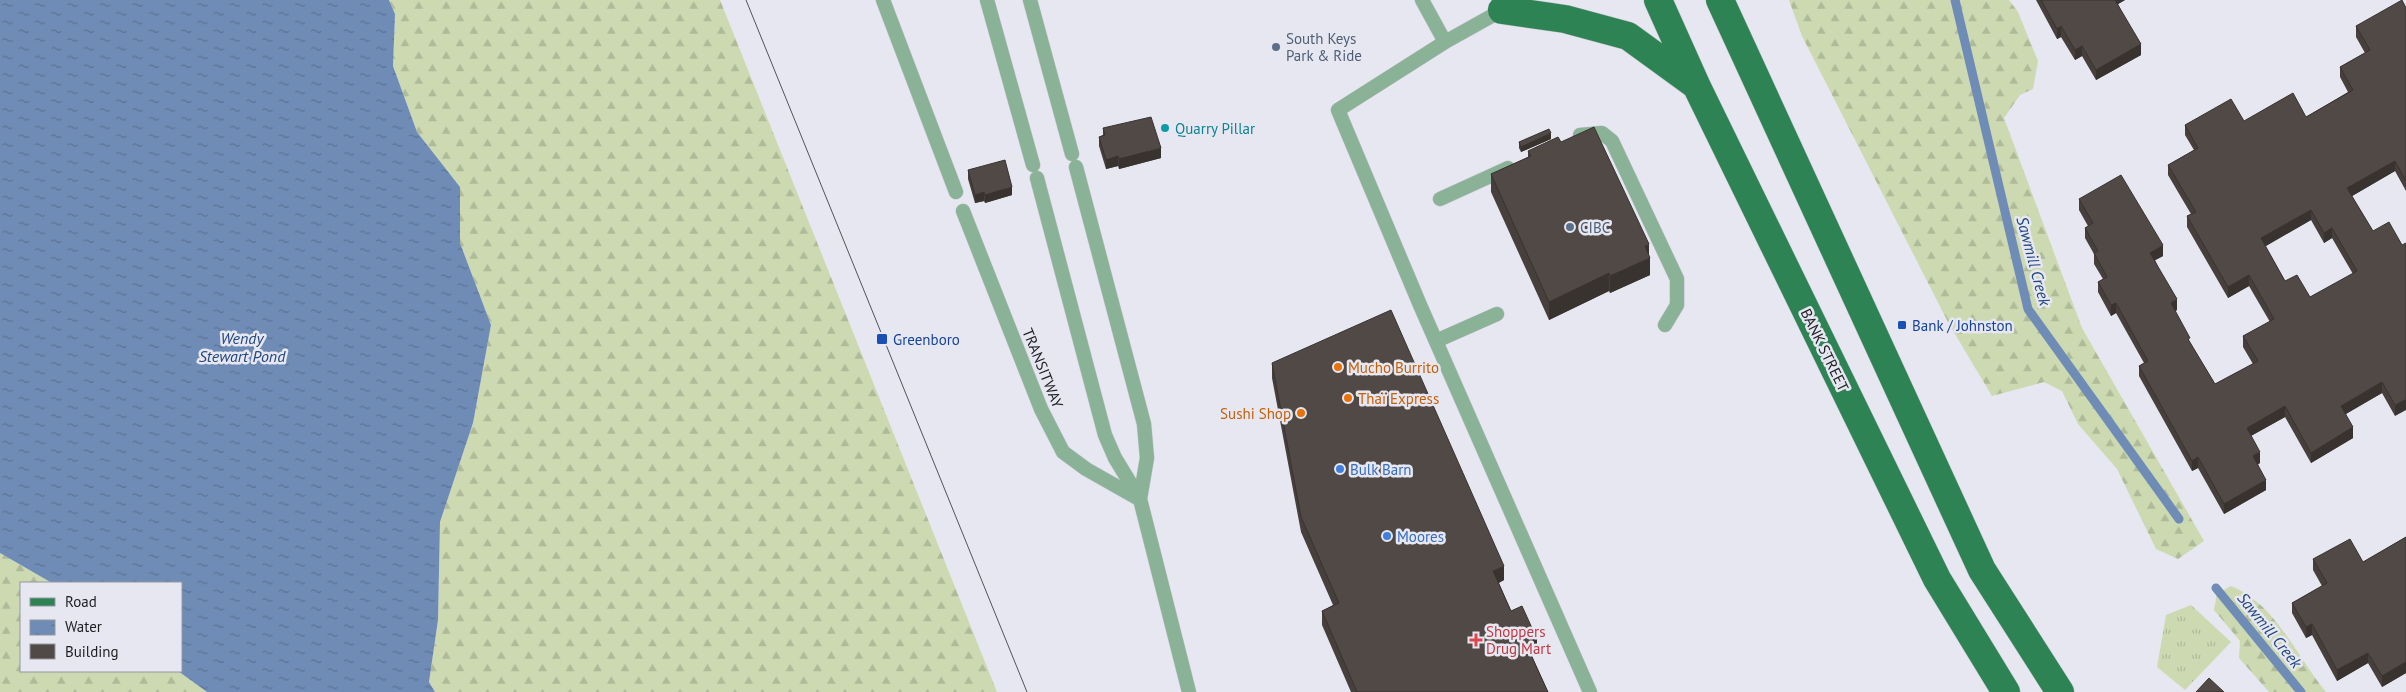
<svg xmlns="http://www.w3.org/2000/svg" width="2406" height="692" viewBox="0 0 2406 692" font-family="'PT Sans',sans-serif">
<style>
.grass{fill:url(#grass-tufts)}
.forest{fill:url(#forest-firs)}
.water{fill:url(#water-ripples)}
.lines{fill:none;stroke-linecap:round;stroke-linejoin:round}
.stream{stroke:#6f8cb6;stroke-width:9}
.service-casing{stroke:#c2c3cc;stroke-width:15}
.primary-casing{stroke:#c2c3cc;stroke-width:29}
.service{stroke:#8ab297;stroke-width:14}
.primary{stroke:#2e8354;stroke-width:28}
.tram{stroke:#525357;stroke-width:1}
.wall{fill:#463f3b;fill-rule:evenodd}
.shaded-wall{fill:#393330}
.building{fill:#514945;stroke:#393330;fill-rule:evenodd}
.service-dot{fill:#5c6f8a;stroke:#e6e7f1;stroke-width:2}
.culture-dot{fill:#0f9aa8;stroke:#e6e7f1;stroke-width:2}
.transit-dot{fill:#1a4fb4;stroke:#e6e7f1;stroke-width:2}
.food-dot{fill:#e8710a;stroke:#e6e7f1;stroke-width:2}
.shop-dot{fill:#3f7fe0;stroke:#e6e7f1;stroke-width:2}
.health-dot{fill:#e0444e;stroke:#e6e7f1;stroke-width:2}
.labels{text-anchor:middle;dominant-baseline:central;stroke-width:5;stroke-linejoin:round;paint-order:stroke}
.service-label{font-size:15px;fill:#4e5e75;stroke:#e6e7f1;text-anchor:start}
.culture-label{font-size:15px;fill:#0d838f;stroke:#e6e7f1;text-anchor:start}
.transit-label{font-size:15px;fill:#164399;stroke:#e6e7f1;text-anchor:start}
.street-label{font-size:15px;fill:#1d1e21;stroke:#e6e7f1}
.food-label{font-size:15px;fill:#c56008;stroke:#e6e7f1;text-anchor:start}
.shop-label{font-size:15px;fill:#366cbe;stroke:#e6e7f1;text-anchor:start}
.health-label{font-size:15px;fill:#be3a42;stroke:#e6e7f1;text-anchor:start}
.water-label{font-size:16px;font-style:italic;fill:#21477c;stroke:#e6e7f1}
</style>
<defs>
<pattern id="grass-tufts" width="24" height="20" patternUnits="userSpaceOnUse" patternTransform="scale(1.25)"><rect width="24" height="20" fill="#ccd9b1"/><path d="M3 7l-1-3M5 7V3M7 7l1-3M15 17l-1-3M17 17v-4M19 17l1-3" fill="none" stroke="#afba98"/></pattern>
<pattern id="forest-firs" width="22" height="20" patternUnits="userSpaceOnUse" patternTransform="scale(1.25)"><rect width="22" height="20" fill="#ccd9b1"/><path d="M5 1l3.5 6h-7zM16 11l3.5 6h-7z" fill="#afba98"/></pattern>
<pattern id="water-ripples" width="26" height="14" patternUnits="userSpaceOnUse" patternTransform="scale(1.25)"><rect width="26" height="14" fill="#6f8cb6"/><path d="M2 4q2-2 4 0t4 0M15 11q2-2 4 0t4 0" fill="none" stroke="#5b7294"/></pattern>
</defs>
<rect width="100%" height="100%" fill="#e6e7f1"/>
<path class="grass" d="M2191 605 2231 642 2185 690 2157 667 2166 615Z"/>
<path class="forest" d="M389 0H720L997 692H435L429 682 438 620 440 522 473 423 491 325 460 243V187L417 132 393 66 395 14Z
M1789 0H2009L2018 12 2038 61 2033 89 2020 95 2004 118 2082 328 2204 541 2178 559 2156 549 2117 469 2078 424 2062 391 2044 382 1992 396 1949 324 1802 36Z
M0 553 52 583H21V671H178L207 692H0Z
M2231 586C2276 604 2296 656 2326 692H2269L2239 658 2240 641 2214 610 2217 594Z"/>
<path class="water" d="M0 0H389L395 14 393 66 417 132 460 187V243L491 325 473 423 440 522 438 620 429 682 435 692H207L178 671H181V583H52L0 553Z"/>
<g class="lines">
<path class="stream" d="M1955 0 2028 309 2179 519
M2216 588 2301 692"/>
<defs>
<path id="service" d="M883 0 956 192
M987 0 1033 165
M1030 0 1072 154
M1422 0 1445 42
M1506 8 1445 42 1338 110 1420 305 1590 692
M1580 135 1602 133 1612 141 1677 279V305L1665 325
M1076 167 1144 424 1147 458 1140 499
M1037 178 1105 435 1115 458 1140 499 1189 692
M1440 199 1508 168
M963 211 1041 409 1063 452 1086 469 1139 499
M1436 341 1497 314"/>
<path id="primary" d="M1658 0 1697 87 1937 579 2006 692
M1720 0 1982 570 2060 692
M1502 10 1565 19 1628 36 1694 84"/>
</defs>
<use href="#service" class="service-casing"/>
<use href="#primary" class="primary-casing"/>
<use href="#service" class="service"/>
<use href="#primary" class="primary"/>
<path class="tram" d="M746 0 1027 692"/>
</g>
<path class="wall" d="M2036 0H2125L2118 4 2141 55 2096 80 2082 56 2075 60 2061 37 2057 39Z
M2406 8V191L2395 171 2352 196 2373 231 2402 245 2395 416 2382 393 2345 414 2353 438 2311 463 2285 417 2251 436 2260 463 2258 464 2266 490 2224 514 2198 468 2192 471 2139 376V366L2144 363 2116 313 2111 316 2098 292V282L2103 279 2094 264V254L2085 238V228L2088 226 2079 210V199L2163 256 2155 260 2177 310 2175 311 2190 343 2215 384 2253 364 2243 347V336L2270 322 2249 286 2228 298 2187 227V216L2191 214 2168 175V165L2194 150 2185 135V125L2306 117 2348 92 2340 77V67L2365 53 2356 37V26ZM2311 220 2324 243 2332 238 2353 274 2310 297 2285 281 2265 246Z
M1103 128 1161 158 1119 169 1118 166 1106 169 1099 146V137L1103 135Z
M1551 139 1521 152 1519 148V142Z
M1561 142 1649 255 1650 275 1610 293 1609 291 1549 320 1491 192V174L1528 157V151Z
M968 170 1012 195 985 203 984 201 975 203 968 179Z
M1272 363 1504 580 1499 583 1511 611 1537 654 1532 656 1548 692H1351L1322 625V611L1333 605 1301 532 1272 378Z
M2406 537V673L2382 687 2368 663 2337 681 2312 635 2306 638 2292 613V603L2322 586 2313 570V559L2363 562Z"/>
<path class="shaded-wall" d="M2113 0H2125L2113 7Z
M2061 26V37L2057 39V29Z
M2141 44V55L2096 80V70Z
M2082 46V56L2075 60V50Z
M1551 133V139L1521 152V147Z
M1161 148V158L1119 169V159Z
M1118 156V166L1106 169V160Z
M2395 161V171L2347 199V188Z
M1012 187V195L985 203V195Z
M984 192V201L975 203V195Z
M2311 210V220L2261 249V238Z
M2332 228V238L2324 243V233Z
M1649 244V258H1650V275L1610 293V276L1645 246Z
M2163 245V256L2150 263V253Z
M1609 273V291L1549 320V302Z
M2249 275V286L2228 298V287Z
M2177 299V310L2171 313V303Z
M2116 303V313L2111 316V305Z
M2382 382V393L2341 417V406Z
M2406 399V410L2395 416V405Z
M2285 406V417L2247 438V428Z
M2353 427V438L2311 463V453Z
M2260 452V463L2253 467V456Z
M2198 457V468L2192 471V461Z
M2266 480V490L2224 514V504Z
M1504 566V580L1493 585V571Z
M2312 624V635L2306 638V627Z
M1537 639V654L1526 658V644Z
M2368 653V663L2337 681V670Z
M2406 662V673L2382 687V676Z"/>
<path class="building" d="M2041 0H2115L2141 44 2096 70 2082 46 2075 50 2061 26 2057 29Z
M2402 0 2406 8V181L2395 161 2347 188 2373 231 2389 222 2402 245 2406 243V399L2395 405 2382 382 2341 406 2353 427 2311 453 2285 406 2247 428 2260 452 2253 456 2266 480 2224 504 2198 457 2192 461 2139 366 2148 361 2116 303 2111 305 2098 282 2107 277 2094 253 2098 251 2085 228 2093 223 2079 199 2121 175 2163 245 2150 253 2177 299 2171 303 2190 338 2188 339 2215 384 2258 361 2243 336 2274 319 2249 275 2228 287 2187 216 2196 212 2168 165 2198 148 2185 125 2231 99 2244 121 2293 93 2306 117 2353 90 2340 67 2370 50 2356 26ZM2311 210 2324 233 2332 228 2357 271 2310 297 2297 275 2285 281 2261 238Z
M1151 117 1161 148 1119 159 1118 156 1106 160 1099 137 1105 135 1103 128Z
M1594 127 1649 244 1645 246 1650 258 1610 276 1609 273 1549 302 1491 174 1531 156 1528 151 1558 137 1561 142Z
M1549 129 1551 133 1521 147 1519 142Z
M1005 160 1012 187 985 195 984 192 975 195 968 170Z
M1391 310 1504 566 1493 571 1511 611 1522 606 1537 639 1526 644 1548 692H1357L1322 611 1339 603 1301 517 1272 363Z
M2406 537V662L2382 676 2368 653 2337 670 2312 624 2306 627 2292 603 2327 583 2313 559 2350 539 2363 562Z
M2209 678 2224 692H2196Z"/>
<g class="service-dot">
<circle cx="1276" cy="47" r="5"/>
<circle cx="1570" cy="227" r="5"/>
</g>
<circle class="culture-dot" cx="1165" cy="128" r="5"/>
<g class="transit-dot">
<rect x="1897" y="320" width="10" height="10" rx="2.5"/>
<rect x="876" y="333" width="12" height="12" rx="2.5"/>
</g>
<g class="food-dot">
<circle cx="1338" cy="367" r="5"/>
<circle cx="1348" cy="398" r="5"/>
<circle cx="1301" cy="413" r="5"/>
</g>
<g class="shop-dot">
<circle cx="1340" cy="469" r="5"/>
<circle cx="1387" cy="536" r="5"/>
</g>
<path class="health-dot" d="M1473.5 632.5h5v5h5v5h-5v5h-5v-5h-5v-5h5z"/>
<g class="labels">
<g class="service-label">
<text x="1286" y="38">South Keys<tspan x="1286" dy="17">Park &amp; Ride</tspan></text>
<text x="1580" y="227">CIBC</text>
</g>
<g class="culture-label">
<text x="1175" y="128">Quarry Pillar</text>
</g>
<g class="transit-label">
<text x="1912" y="325">Bank / Johnston</text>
<text x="893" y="339">Greenboro</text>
</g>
<g class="street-label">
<text transform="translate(1825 350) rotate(64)">BANK STREET</text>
<text transform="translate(1043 368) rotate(68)">TRANSITWAY</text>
</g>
<g class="food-label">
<text x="1348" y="367">Mucho Burrito</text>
<text x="1358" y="398">Thaï Express</text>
<text x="1291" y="413" text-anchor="end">Sushi Shop</text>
</g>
<g class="shop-label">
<text x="1350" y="469">Bulk Barn</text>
<text x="1397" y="536">Moores</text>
</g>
<g class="health-label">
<text x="1486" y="631">Shoppers<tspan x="1486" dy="17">Drug Mart</tspan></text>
</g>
<g class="water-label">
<text transform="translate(2034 261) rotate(75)">Sawmill Creek</text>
<text x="242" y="338">Wendy<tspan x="242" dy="18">Stewart Pond</tspan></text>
<text transform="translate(2270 630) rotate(51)">Sawmill Creek</text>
</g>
</g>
<rect x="20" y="582" width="162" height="90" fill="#e6e7f1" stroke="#96979e"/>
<rect x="30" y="598" width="25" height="8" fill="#2e8354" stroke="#96979e"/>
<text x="65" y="607" font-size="15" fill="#1d1e21">Road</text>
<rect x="30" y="620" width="25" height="15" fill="url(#water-ripples)" stroke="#96979e"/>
<text x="65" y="632" font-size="15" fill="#1d1e21">Water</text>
<rect x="30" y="644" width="25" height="15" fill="#514945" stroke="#96979e"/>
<text x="65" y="657" font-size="15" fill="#1d1e21">Building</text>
</svg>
